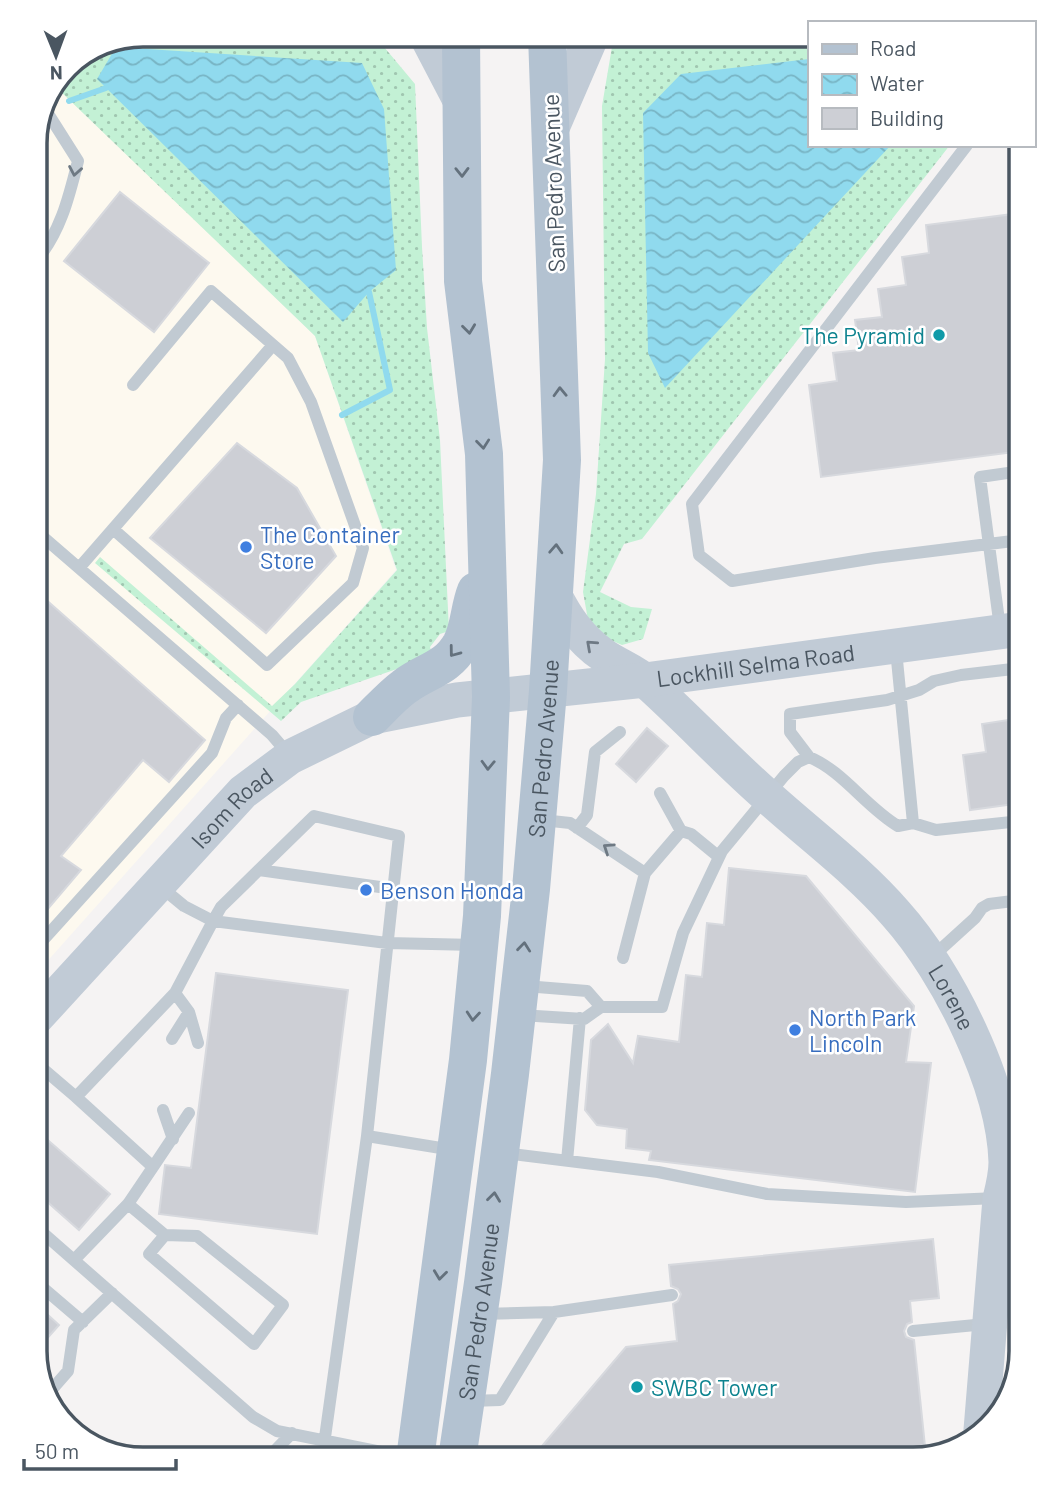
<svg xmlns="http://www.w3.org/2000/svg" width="1056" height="1494" viewBox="0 0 1056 1494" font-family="Barlow,sans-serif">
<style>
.commercial{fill:#fdf9ef}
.grass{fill:url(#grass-dots)}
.water{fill:url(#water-waves)}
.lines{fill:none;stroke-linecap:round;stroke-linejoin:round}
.stream{stroke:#90daee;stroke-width:6}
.building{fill:#cdcfd5;stroke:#d7d9de;stroke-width:2}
.lane{stroke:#c1cad2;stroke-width:12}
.secondary{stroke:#c1cbd6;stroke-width:35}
.primary{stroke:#b3c2d1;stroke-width:38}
.oneway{stroke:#6e7983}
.oneway2{stroke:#64717d}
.oneway3{stroke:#6e7984}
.culture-dot{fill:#0f9aa8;stroke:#fff;stroke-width:2.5}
.shop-dot{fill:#3f7fe0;stroke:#fff;stroke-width:2.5}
.labels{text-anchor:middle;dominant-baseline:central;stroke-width:5;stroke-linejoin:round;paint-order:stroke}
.street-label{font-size:23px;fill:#4a5661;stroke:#fff}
.culture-label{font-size:23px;fill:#0d838f;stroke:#fff;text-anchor:end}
.shop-label{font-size:23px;fill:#366cbe;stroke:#fff;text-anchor:start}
.rim{fill:none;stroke:#4a5661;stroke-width:3.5}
</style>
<defs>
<pattern id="grass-dots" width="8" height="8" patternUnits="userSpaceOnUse" patternTransform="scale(1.75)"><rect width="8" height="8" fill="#c3f1d5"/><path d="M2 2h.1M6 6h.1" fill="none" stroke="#a0c6b0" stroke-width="1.8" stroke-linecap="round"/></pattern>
<pattern id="water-waves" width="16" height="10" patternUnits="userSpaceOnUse" patternTransform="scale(1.75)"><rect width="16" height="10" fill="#90daee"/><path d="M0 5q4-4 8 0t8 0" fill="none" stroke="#78b4c4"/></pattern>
</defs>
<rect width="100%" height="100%" fill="#f5f3f3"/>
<path class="commercial" d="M59 89 315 336 396 570 35 975V136Z"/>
<path class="grass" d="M143 35H374L415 84 422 247 427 328 440 440 449 631 440 634 430 647 432 654 423 660 301 702 281 721 95 563 100 557 272 706 295 684 397 570 315 336 58 89 72 62Z
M614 35H809V145H950L642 539 624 544 600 592 631 607 652 609 643 639 622 645 601 636 588 620 583 592 596 494 605 359 602 106Z"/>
<path class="water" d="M116 47 362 63 384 109 396 270 369 292 343 322 97 79Z
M809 59V145H891L665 388 648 353 643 113 681 74Z"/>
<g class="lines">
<path class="stream" d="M69 101 106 88
M342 415 390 390 369 292"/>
</g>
<path class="building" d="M120 192 209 263 154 332 64 261Z
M1021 213V451L821 477 809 385 837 381 833 353 859 350 855 320 882 317 878 289 906 285 902 257 929 253 926 225Z
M237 443 297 488 336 556 266 633 150 538Z
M35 590 205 740 169 782 143 760 61 856 81 870 35 924Z
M1021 718V803L970 810 963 755 986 752 982 724Z
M647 728 668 746 636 782 616 764Z
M729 868 806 876 914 1006 906 1062 931 1063 915 1192 649 1160 651 1151 626 1148 627 1129 597 1125 585 1110 591 1040 608 1024 633 1063 638 1036 679 1042 686 975 702 977 707 923 724 925Z
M216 973 348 990 317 1234 159 1214 165 1165 191 1168Z
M35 1129 110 1194 79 1230 35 1191Z
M933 1239 939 1298 910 1301 912 1322 907 1324 904 1331 906 1337 914 1340 926 1456 913 1459H531L626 1347 677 1341 673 1304 678 1301 681 1294 678 1289 671 1286 669 1265Z
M35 1303 59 1325 35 1352Z"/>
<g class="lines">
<path class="lane" d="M967 145 692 504 699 555 732 581 875 558 1021 540
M35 262C60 234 69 197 78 161L47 112
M113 529 267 665 353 583 363 548 311 402 288 358 211 291 133 385
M35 530 272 735 290 756
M79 568 273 345
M1000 628 980 477 1021 471
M896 650 913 823
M809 757 790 732V714L887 700 919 690 934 681 961 675 1021 668
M660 793 681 831
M542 820 570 823 645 873
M577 828 587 815 595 752 620 732
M259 870 394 889
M161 887 184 906 213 921 221 907 314 816 399 836 367 1136 453 1150
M35 949 212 753 226 718 238 705
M623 958 645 873 681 831 691 834 719 857
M931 958 975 918 982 908 989 904 1021 900
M525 986 587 991 601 1007
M175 993 189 1012 198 1043
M520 1015 584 1019 601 1007H662L683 933 722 851 784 776 798 762 809 757C843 771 866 807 898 826L913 823 936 830 1021 821
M172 1039 189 1012
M35 1062 76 1097 175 993 213 921 387 943 476 945
M997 1099 1021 1096
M163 1110 173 1139
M504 1153 658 1172 767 1194 906 1202 997 1198
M567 1161 580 1018
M153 1167 189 1113
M128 1204 165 1235 149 1254 254 1344 283 1305 197 1236 165 1235
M35 1226 253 1417 277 1431 411 1458
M74 1260 128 1204 153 1167 76 1097
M35 1281 83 1322
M481 1314 554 1312
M913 1331 986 1324
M988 1389 1012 1385
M47 1395 68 1371 74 1330 112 1293
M470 1401 500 1400 554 1312 672 1295
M267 1459 292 1433
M322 1459 367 1136"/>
<g class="secondary">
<path d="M426 35 462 104"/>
<path d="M551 130 592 35"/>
<path id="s1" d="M554 594C566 618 580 639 603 655 617 665 635 671 648 683 689 720 726 760 767 796 810 835 858 870 896 914 948 972 1004 1085 1006 1162 1006 1174 1003 1187 1000 1199L981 1430"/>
<path id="s2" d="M35 1019 243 792 290 757 372 717 457 700 645 680 1021 629"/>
</g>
<g class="primary">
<path d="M372 717C382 707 393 695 404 687 426 670 446 670 461 644 470 627 469 608 476 591"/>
<path d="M415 1459 468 1060 482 916 491 697 484 454 463 281 461 35"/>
<path id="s3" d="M457 1459 483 1283 510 1074 531 889 548 691 562 460 547 35"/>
</g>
</g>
<defs><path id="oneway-chevron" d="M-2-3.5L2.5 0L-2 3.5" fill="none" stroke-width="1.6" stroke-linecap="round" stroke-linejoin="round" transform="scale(1.75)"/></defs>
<g class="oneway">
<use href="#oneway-chevron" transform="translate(75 171) rotate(100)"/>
<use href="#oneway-chevron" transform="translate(608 848) rotate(-146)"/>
</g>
<g class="oneway2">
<use href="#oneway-chevron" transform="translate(462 172) rotate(89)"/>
<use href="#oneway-chevron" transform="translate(469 329) rotate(83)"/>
<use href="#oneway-chevron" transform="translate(560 392) rotate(-92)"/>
<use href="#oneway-chevron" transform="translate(483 444) rotate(84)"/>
<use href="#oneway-chevron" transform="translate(556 549) rotate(-87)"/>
<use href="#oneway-chevron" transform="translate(454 652) rotate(127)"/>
<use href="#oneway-chevron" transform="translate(488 765) rotate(92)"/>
<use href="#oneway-chevron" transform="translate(524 947) rotate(-84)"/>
<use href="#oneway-chevron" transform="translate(473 1016) rotate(95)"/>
<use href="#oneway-chevron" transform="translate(494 1197) rotate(-83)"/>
<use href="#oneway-chevron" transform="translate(440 1275) rotate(97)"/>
</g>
<use class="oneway3" href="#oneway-chevron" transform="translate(591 645) rotate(-138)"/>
<g class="culture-dot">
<circle cx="939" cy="335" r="7"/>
<circle cx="637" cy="1387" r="7"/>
</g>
<g class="shop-dot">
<circle cx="246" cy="547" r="7"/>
<circle cx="366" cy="890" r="7"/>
<circle cx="795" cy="1030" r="7"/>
</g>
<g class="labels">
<g class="street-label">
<text transform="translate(553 183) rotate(-92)">San Pedro Avenue</text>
<text stroke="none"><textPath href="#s2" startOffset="845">Lockhill Selma Road</textPath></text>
<text stroke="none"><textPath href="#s3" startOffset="716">San Pedro Avenue</textPath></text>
<text stroke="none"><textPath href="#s2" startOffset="289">Isom Road</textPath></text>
<text stroke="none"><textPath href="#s1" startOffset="572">Lorene</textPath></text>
<text stroke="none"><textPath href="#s3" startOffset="149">San Pedro Avenue</textPath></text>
</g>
<g class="culture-label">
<text x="925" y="335">The Pyramid</text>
<text x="651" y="1387" text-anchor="start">SWBC Tower</text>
</g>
<g class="shop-label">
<text x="260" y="534">The Container<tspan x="260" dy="26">Store</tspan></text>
<text x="380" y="890">Benson Honda</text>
<text x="809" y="1017">North Park<tspan x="809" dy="26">Lincoln</tspan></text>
</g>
</g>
<path d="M0 0H1056V1494H0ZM143 47H913A96 96 0 0 1 1009 143V1351A96 96 0 0 1 913 1447H143A96 96 0 0 1 47 1351V143A96 96 0 0 1 143 47Z" fill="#fff" fill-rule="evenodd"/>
<path class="rim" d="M143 47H913A96 96 0 0 1 1009 143V1351A96 96 0 0 1 913 1447H143A96 96 0 0 1 47 1351V143A96 96 0 0 1 143 47Z"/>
<rect x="808" y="21" width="228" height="126" fill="#ffffff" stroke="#b7bbc0" stroke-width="2"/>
<rect x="822" y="44" width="35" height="10" fill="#b3c2d1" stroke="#b7bbc0" stroke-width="2"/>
<text x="870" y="56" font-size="21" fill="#4a5661">Road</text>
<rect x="822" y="74" width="35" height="21" fill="url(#water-waves)" stroke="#b7bbc0" stroke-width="2"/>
<text x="870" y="91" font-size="21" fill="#4a5661">Water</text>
<rect x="822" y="108" width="35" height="21" fill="#cdcfd5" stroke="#b7bbc0" stroke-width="2"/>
<text x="870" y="126" font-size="21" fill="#4a5661">Building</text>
<g transform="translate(56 56) rotate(179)" stroke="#ffffff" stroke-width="5" paint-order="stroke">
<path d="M0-5L12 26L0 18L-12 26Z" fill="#4a5661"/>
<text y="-10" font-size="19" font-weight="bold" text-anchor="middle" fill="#4a5661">N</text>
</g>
<path d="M24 1459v10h152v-10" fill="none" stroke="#4a5661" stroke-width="3.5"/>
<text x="35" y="1459" font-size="21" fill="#4a5661" stroke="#ffffff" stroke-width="5" paint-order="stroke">50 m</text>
</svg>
